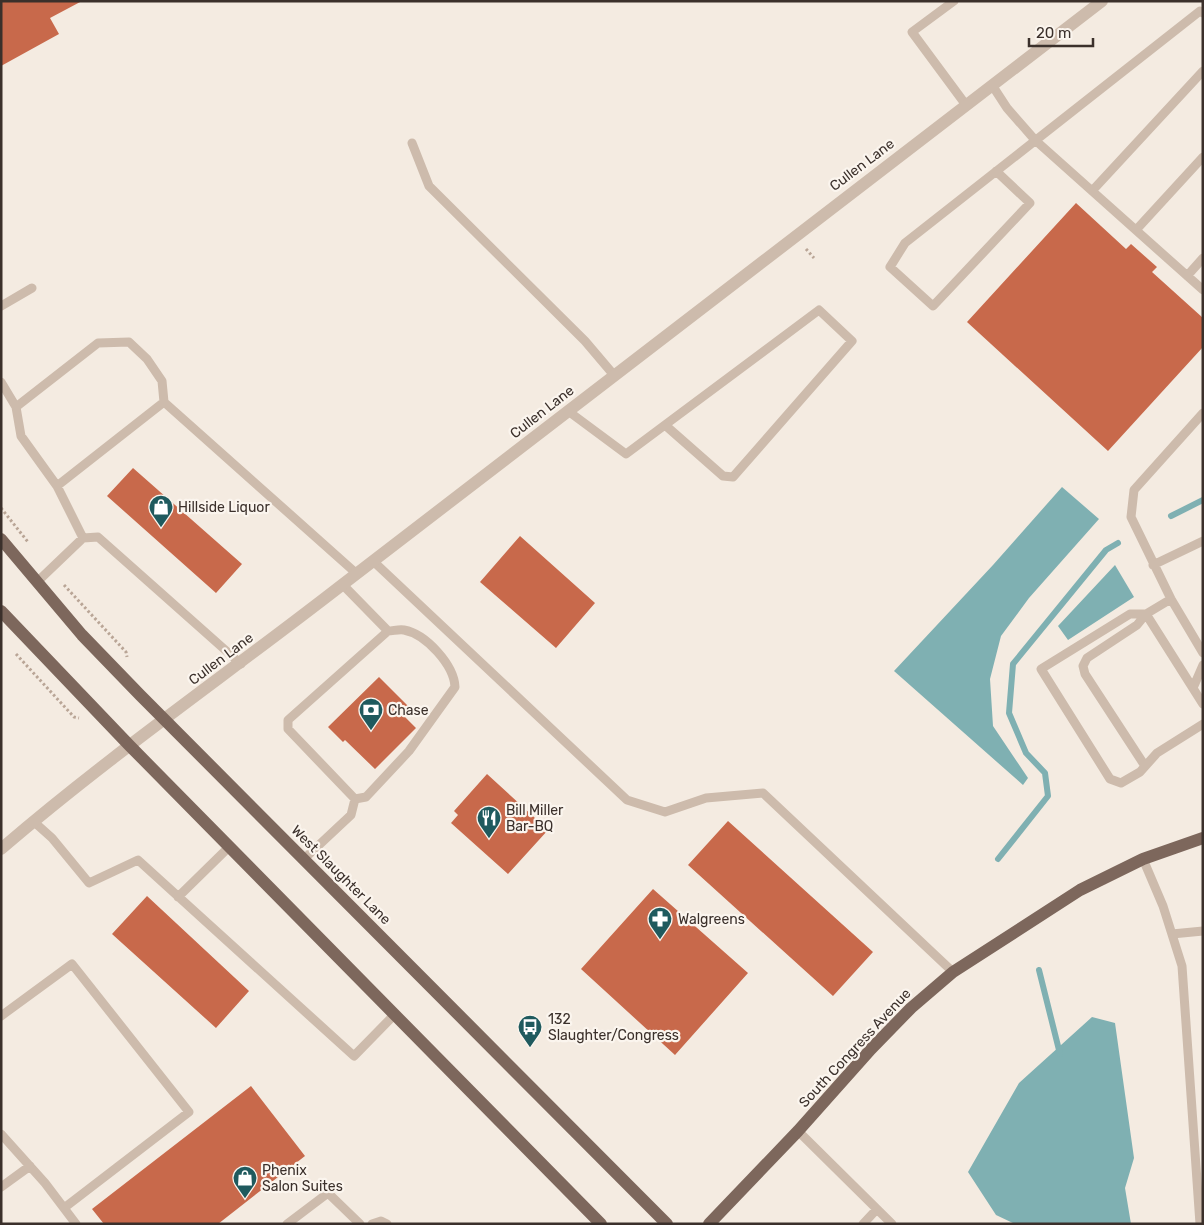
<svg xmlns="http://www.w3.org/2000/svg" width="1204" height="1225" viewBox="0 0 1204 1225" font-family="Rubik,sans-serif">
<style>
.water{fill:#7fb0b2}
.lines{fill:none;stroke-linecap:round;stroke-linejoin:round}
.stream{stroke:#7fb0b2;stroke-width:6}
.building{fill:#c8694b}
.path{stroke:#b9a596;stroke-width:3;stroke-dasharray:2.5 2.5;stroke-linecap:butt}
.lane{stroke:#cdbbac;stroke-width:9}
.street{stroke:#cdbbac;stroke-width:12}
.primary{stroke:#7d675c;stroke-width:12}
.labels{text-anchor:middle;dominant-baseline:central;stroke-width:4.5;stroke-linejoin:round;paint-order:stroke}
.street-label{font-size:14px;fill:#3b302b;stroke:#fbf5ee}
.poi-label{font-size:14px;fill:#3b302b;stroke:#fbf5ee;text-anchor:start}
</style>
<rect width="100%" height="100%" fill="#f4ebe1"/>
<path class="water" d="M1062 487 1099 519 1029 598 1001 636 990 679 993 726 1028 778 1023 785 894 671 993 565Z
M1115 565 1134 597 1068 640 1058 626Z
M1092 1017 1115 1023 1134 1158 1125 1188 1131 1224H1015L996 1215 968 1172 1019 1083Z"/>
<g class="lines">
<path class="stream" d="M1171 516 1203 500
M998 859 1048 796 1045 773 1026 753 1009 713 1013 664 1106 550 1118 543
M1039 970 1060 1054"/>
</g>
<path class="building" d="M1 1H82L50 18 59 34 1 66Z
M1076 203 1126 249 1131 244 1157 267 1152 272 1203 318V347L1108 451 967 322Z
M133 468 242 564 216 593 107 496Z
M520 536 595 603 556 648 480 582Z
M379 677 413 711 404 716 416 728 375 769 345 740 343 742 328 727Z
M487 774 548 830 508 874 451 823 458 815 454 811Z
M728 821 873 952 833 996 688 865Z
M653 889 748 973 675 1055 581 969Z
M147 896 249 991 216 1028 112 934Z
M251 1086 305 1156 218 1224H104L92 1209Z"/>
<g class="lines">
<path class="path" d="M806 249 814 258
M1 508 28 542
M64 585 126 652 127 657
M16 654 74 717 79 718"/>
<path class="lane" d="M954 1 912 32 966 105
M992 85 1007 108 1035 140 1203 290
M412 143 429 186 585 341 613 374
M996 171 1030 203 933 306 890 267 905 243 1200 11 1203 13
M1092 191 1203 71
M1136 230 1203 157
M1187 276 1203 258
M1 306 32 288
M1 382 16 407
M164 402 57 486 21 436 16 407 98 343 129 342 147 359 162 381 164 402 357 574
M568 411 626 454 819 310 852 341 733 477 723 476 665 425
M1203 413 1134 490 1131 517 1171 599 1203 653
M57 486 83 538
M373 561 627 800 665 812 706 798 763 793 953 972
M1153 565 1203 541
M37 582 83 538 98 537 241 664
M1146 614H1130L1041 669 1110 779 1121 783 1140 772 1157 753 1203 724
M1146 614 1203 704
M1193 688 1203 665
M1145 766 1085 674 1083 666 1087 658 1137 625 1146 614 1171 599
M355 799 366 797 409 751 455 687C454 665 426 634 404 630 399 629 393 631 388 631
M33 821 52 838 89 883 138 860 354 1056 395 1014
M304 859 351 815 355 799 288 729V720L388 631 343 585
M1143 859 1163 906 1182 966 1200 1224
M178 897 229 847
M1172 934 1203 931
M1 1016 72 964 189 1112 64 1208
M798 1131 892 1224
M1 1134 45 1183 76 1224
M1 1187 30 1166
M287 1224 328 1193 360 1224
M372 1224 381 1221 387 1224
M863 1224 877 1209"/>
<path class="street" d="M1 849C109 756 226 675 338 588 592 391 847 196 1102 1"/>
<path class="primary" d="M1 539 82 635 140 695 667 1224
M1 611 129 745 601 1224
M709 1224 798 1131 871 1049 911 1008 953 972 1080 890 1143 859 1203 838"/>
</g>
<defs>
<symbol id="shop-pin" viewBox="-11 -11 22 30"><path d="M0 17L-7.5 6A9.5 9.5 0 1 1 7.5 6Z" fill="#1f5a5e" stroke="#fbf5ee"/><path d="M-5-2.5h2.3a2.7 3.5 0 0 1 5.4 0H5L5.5 6h-11ZM-1.5-2.5h3a1.5 2.3 0 0 0-3 0Z" fill="#fff"/></symbol>
<symbol id="bank-pin" viewBox="-11 -11 22 30"><path d="M0 17L-7.5 6A9.5 9.5 0 1 1 7.5 6Z" fill="#1f5a5e" stroke="#fbf5ee"/><path d="M-6-4H6V4H-6ZM0-2.3a2.3 2.3 0 1 0 0 4.6a2.3 2.3 0 1 0 0-4.6Z" fill="#fff"/></symbol>
<symbol id="restaurant-pin" viewBox="-11 -11 22 30"><path d="M0 17L-7.5 6A9.5 9.5 0 1 1 7.5 6Z" fill="#1f5a5e" stroke="#fbf5ee"/><path d="M-5-6h1v4h1v-4h1v4h1v-4h1v5L-1.5 .5V6h-2V.5L-5-1ZM5-6V6H3V1.5H1.5Q1.5-4 5-6Z" fill="#fff"/></symbol>
<symbol id="pharmacy-pin" viewBox="-11 -11 22 30"><path d="M0 17L-7.5 6A9.5 9.5 0 1 1 7.5 6Z" fill="#1f5a5e" stroke="#fbf5ee"/><path d="M-2-6h4v4h4v4h-4v4h-4v-4h-4v-4h4Z" fill="#fff"/></symbol>
<symbol id="bus-pin" viewBox="-11 -11 22 30"><path d="M0 17L-7.5 6A9.5 9.5 0 1 1 7.5 6Z" fill="#1f5a5e" stroke="#fbf5ee"/><path d="M-5-6H5V4H4V6H2V4H-2V6H-4V4H-5ZM-3.5-4V0h7V-4ZM-3.5 1.2v1.5H-2V1.2ZM2 1.2v1.5H3.5V1.2Z" fill="#fff"/></symbol>
</defs>
<g fill-rule="evenodd">
<use href="#shop-pin" x="147" y="493" width="28" height="38"/>
<use href="#bank-pin" x="357" y="696" width="28" height="38"/>
<use href="#restaurant-pin" x="475" y="804" width="28" height="38"/>
<use href="#pharmacy-pin" x="646" y="905" width="28" height="38"/>
<use href="#bus-pin" x="516" y="1013" width="28" height="38"/>
<use href="#shop-pin" x="231" y="1164" width="28" height="38"/>
</g>
<g class="labels">
<g class="street-label">
<text transform="translate(862 165) rotate(-37)">Cullen Lane</text>
<text transform="translate(542 412) rotate(-38)">Cullen Lane</text>
<text transform="translate(221 659) rotate(-37)">Cullen Lane</text>
<text transform="translate(341 875) rotate(45)">West Slaughter Lane</text>
<text transform="translate(855 1048) rotate(-47)">South Congress Avenue</text>
</g>
<g class="poi-label">
<text x="178" y="507">Hillside Liquor</text>
<text x="388" y="710">Chase</text>
<text x="506" y="810">Bill Miller<tspan x="506" dy="16">Bar-BQ</tspan></text>
<text x="678" y="919">Walgreens</text>
<text x="548" y="1019">132<tspan x="548" dy="16">Slaughter/Congress</tspan></text>
<text x="262" y="1170">Phenix<tspan x="262" dy="16">Salon Suites</tspan></text>
</g>
</g>
<rect width="1204" height="1225" fill="none" stroke="#3b302b" stroke-width="5"/>
<path d="M1029 38v8h64v-8" fill="none" stroke="#3b302b" stroke-width="2.5"/>
<text x="1036" y="38" font-size="15" fill="#3b302b" stroke="#fbf5ee" stroke-width="4" paint-order="stroke">20 m</text>
</svg>
